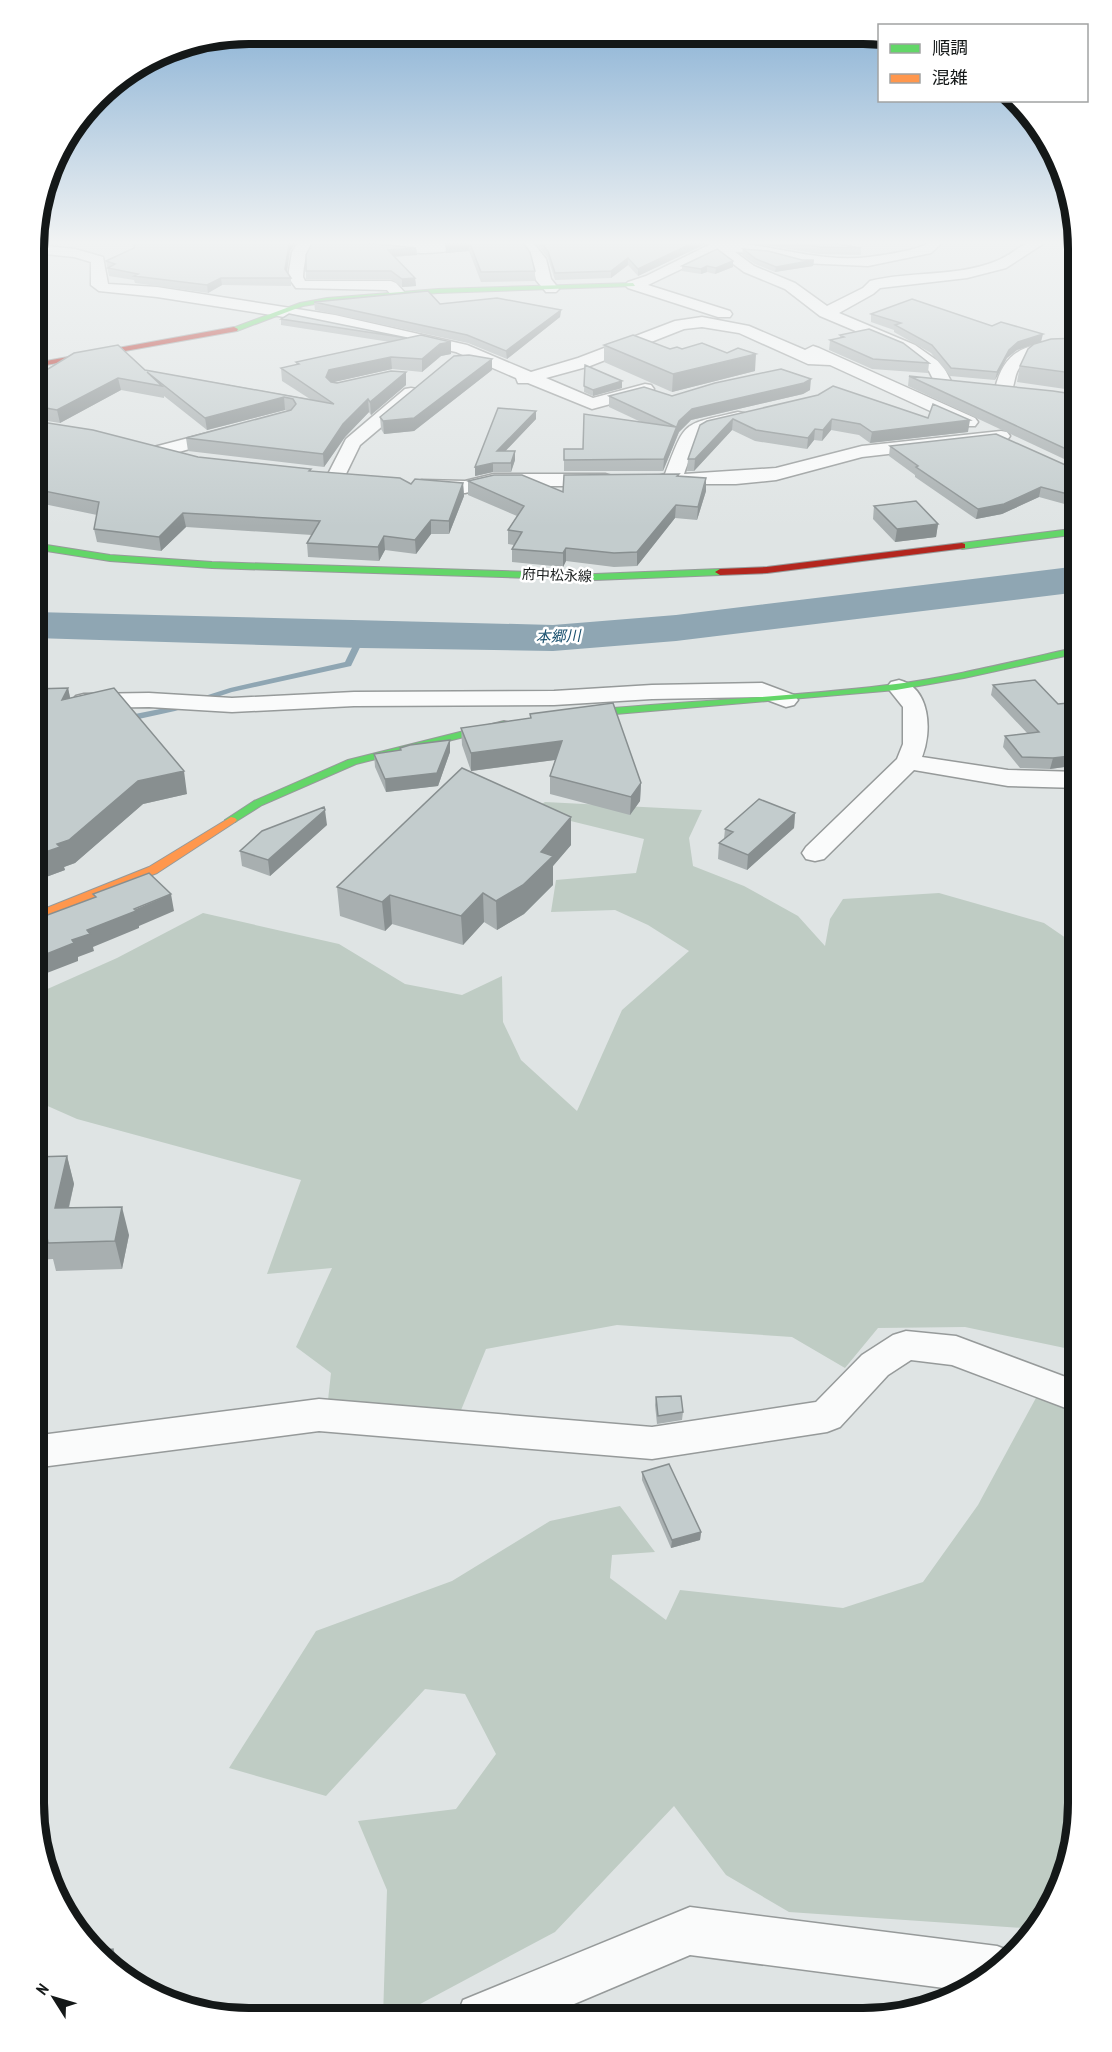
<svg xmlns="http://www.w3.org/2000/svg" width="1112" height="2052" viewBox="0 0 1112 2052" font-family="'PT Sans Narrow','Noto Sans JP',sans-serif">
<style>
.green{fill:#bfccc4}
.lines{fill:none;stroke-linecap:round;stroke-linejoin:round}
.stream{fill:#8fa6b3;fill-rule:evenodd}
.river{fill:#8fa6b3;fill-rule:evenodd}
.street-casing{stroke:#969a9a;stroke-width:3}
.fast-casing{stroke:#969a9a;stroke-width:2}
.slow-casing{stroke:#969a9a;stroke-width:2}
.jam-casing{stroke:#969a9a;stroke-width:2}
.street{fill:#fafbfb;fill-rule:evenodd}
.fast{fill:#63d668;fill-rule:evenodd}
.slow{fill:#ff974d;fill-rule:evenodd}
.jam{fill:#b3261e;fill-rule:evenodd}
.wall{fill:#a8afb0}
.shaded-wall{fill:#888f90}
.building{fill:#c3cccd;stroke:#888f90;stroke-width:1.5}
.labels{text-anchor:middle;dominant-baseline:central;stroke-width:5;stroke-linejoin:round;paint-order:stroke}
.far-street-label{font-size:14px;fill:#141818;stroke:#fff}
.far-water-label{font-size:15px;font-style:italic;fill:#1a516f;stroke:#fff}
.rim{fill:none;stroke:#141818;stroke-width:8}
</style>
<rect width="100%" height="100%" fill="#dfe4e4"/>
<path class="green" d="M545 802 702 810 689 838 693 866 744 886 798 916 825 946 830 919 843 899 939 893 1044 923 1079 947V1351L965 1327 878 1328 845 1368 792 1337 617 1325 486 1349 457 1420 328 1400 331 1373 296 1347 332 1268 267 1274 301 1180 77 1119 34 1100V995L117 958 203 913 339 944 405 984 462 995 502 976 503 1022 521 1060 577 1111 622 1010 689 951 648 925 615 910 551 912 556 880 636 873 644 839 530 811Z
M1037 1396 1079 1410V1812L1075 1810 1074 1839 1063 1886 1038 1929 789 1912 726 1875 674 1806 555 1932 394 2018H383L387 1890 358 1821 456 1809 496 1754 465 1694 425 1689 326 1796 229 1768 316 1631 452 1581 550 1521 620 1506 655 1552 612 1555 610 1578 666 1620 680 1590 843 1608 923 1582 978 1505Z"/>
<g class="lines">
<path class="stream" d="M359 633H362L366 635 351 666 232 692 175 711 125 722 121 719 125 716 170 707 230 688 345 662Z"/>
<path class="river" d="M1079 566V592L676 641 553 651 362 648 34 638V612L553 625 676 615Z"/>
<defs>
<path id="street" d="M300 240H316C306 252 304 261 303 277L305 281H391L396 283 406 294 398 299 393 297 387 290 296 288 288 277 292 252Z
M323 240 420 244 474 240C452 264 361 248 330 244Z
M522 240H536L534 244 546 259 551 279 559 289 556 292H546L536 280 532 260 520 244Z
M719 240H738L736 243C780 247 825 263 869 257 885 255 905 252 920 247 932 242 929 240 945 240L931 253 868 266 802 263 768 254 735 252 754 266 795 283 827 306 863 288 870 281C910 271 955 277 994 262 1018 253 1019 240 1049 240L1006 268 967 278 880 288 873 294 839 313 915 345 942 364 952 383 949 387H937L929 371 903 351 820 316 785 289 744 272 717 252 648 285 730 311 732 314 730 317H718L628 288 625 285 628 282 646 276Z
M35 245 75 249 103 257 108 284 157 287 335 315 467 345 531 372 578 358 675 321 702 317 749 326 805 350 813 346 819 348 975 418 978 422 975 426H963L830 365 808 364 739 333 702 327 684 329 590 366 546 378 593 398 645 384 651 385 654 389 651 393 592 409 528 383H518L516 378 456 352 335 325 157 297 99 291 91 285V262L74 257 35 253Z
M1064 342 1070 344 1072 347 1070 350C1052 355 1028 350 1018 370 1014 377 1015 386 1010 393H998L995 389C1004 350 1027 343 1064 342Z
M411 388 417 389 420 393 417 397 360 445 343 480H329L327 476 346 439 405 389Z
M738 412 744 413 747 417 744 421C695 433 702 426 684 474L776 468 862 446 1001 431 1007 432 1010 436 1007 440 1001 441 862 457 776 480 736 484H658L655 480 658 476 665 474C686 420 681 425 738 412Z
M227 428 233 429 236 433 233 437 157 458 150 456 148 452 150 448Z
M494 474H605L612 476 615 480 612 484 605 486H494L465 493 422 492 415 490 412 486 415 482 422 480 465 481Z
M899 680C931 688 932 732 922 757L1008 770 1079 772V788L1008 786 914 770 824 859 815 861 806 859 802 853 806 847 897 759 903 744V707L887 687 891 682Z
M762 683 794 695 798 700 794 705 786 707 759 697 652 699 554 705 354 706 232 712 149 707 84 708 76 706 72 701 76 696 84 694 149 693 232 698 354 692 554 691 652 685Z
M906 1331 956 1336 1079 1382V1413L952 1365 911 1360 888 1375 840 1427 827 1432 652 1459 319 1431 33 1468V1436L319 1399 652 1427 816 1402 862 1355 893 1335Z
M690 1907 997 1946 1015 1953 984 1982 967 1991 690 1955 541 2018H456L463 2000Z"/>
<path id="fast" d="M633 283 635 286 438 293 327 302 303 306 237 331 230 329 300 303 327 298 438 289Z
M1079 528V534L962 549 957 546 962 543Z
M34 543 110 555 212 562 595 574 720 569 725 572 720 575 595 580 212 568 110 561 34 549Z
M1079 647V653L964 678 896 690 569 718 564 715 569 712C678 701 787 698 896 684 958 676 1018 660 1079 647Z
M504 721 508 722V726L356 764 262 805 235 822H227L225 820 254 801 348 760Z"/>
<path id="slow" d="M231 817 235 818 237 820 235 822 157 873 34 921V913L149 867Z"/>
<path id="jam" d="M234 327 238 329 237 331 35 367V363Z
M962 543 965 544V548L767 573 720 575 715 572 720 569 767 567Z"/>
</defs>
<use href="#street" class="street-casing"/>
<use href="#fast" class="fast-casing"/>
<use href="#slow" class="slow-casing"/>
<use href="#jam" class="jam-casing"/>
<use href="#street" class="street"/>
<use href="#fast" class="fast"/>
<use href="#slow" class="slow"/>
<use href="#jam" class="jam"/>
</g>
<path class="wall" d="M136 240H298L290 251 287 272 291 278V286L222 285 208 293 135 283 134 280 109 276 106 261 134 248Z
M380 240H434L420 242Z
M458 240 530 252 535 271V281L481 282 469 251 446 253Z
M537 240H714L638 276 628 265 611 278 555 280 548 258 537 244Z
M739 240H816L861 248V255L819 254 740 241Z
M416 248 417 255 394 257 415 278 416 286 402 287 391 279H306V271Z
M743 249 802 260H814L813 266 775 272 755 264 742 255Z
M682 266 733 267 715 274 707 272 701 274 682 271Z
M314 302 440 304 561 310 560 317 507 359 468 343 315 310Z
M871 314 1041 342 1079 338V391L1017 382 1020 366 1034 345 1017 350 1007 358 995 380 950 376 931 353 894 332V330L871 322Z
M281 319 407 338 451 354 441 356 422 372 392 369 333 382 406 385 371 415 369 412 345 437 324 467 188 451 186 438 290 411 285 410 207 430 164 396V398L121 390 60 423 35 419V377L145 370 310 399 282 381 281 368 296 365V362L390 342 281 325Z
M840 335 929 363 928 373 872 369 829 350 830 340 840 338Z
M604 345 670 349 755 371 672 392 604 362Z
M585 365 622 388 593 396 584 392Z
M492 370 414 431 384 434 381 429 380 417Z
M909 376 1079 395V466L908 386Z
M810 390 803 394 691 420 679 432 663 471H564V449H583L641 422 609 407V396H672Z
M818 395 928 418 968 432 870 443 859 435 831 430 822 441 814 440 807 449 755 441 732 430 694 471H687L688 459 700 425Z
M536 411V419L505 451 515 460 511 472H493L475 476Z
M35 421 198 457 311 469V471L411 484 463 483 464 496 449 534H431L416 554 385 550 379 561 308 557 307 543 312 535 186 527 161 551 97 542 94 529 97 515 34 502Z
M890 446 1079 471V508L1039 497 1002 514 976 519 915 477V475L889 456Z
M679 474V476L706 491 697 520 675 518 637 566 614 567 566 561 563 567 512 562V549L514 545 508 544V530L517 516 468 495V481L563 492Z
M874 506 938 524 936 537 895 542 873 519Z
M993 685 1058 704 1079 755V765L1050 769 1020 768 1003 747 1005 736 1028 734 991 695Z
M68 688 70 698 187 794 143 804 75 863 64 867 65 870 38 880 34 878V689Z
M530 714 641 783 640 801 630 815 550 794V776L555 760 471 771 462 745 461 728 530 718Z
M450 740V752L438 786 386 792 375 767 374 754 400 750V748Z
M795 813 794 828 747 870 718 859 719 843 724 839 725 829Z
M327 825 270 876 242 866 240 851Z
M571 845 553 866V885L524 914 497 930 484 922 463 945 392 924 385 931 340 916 337 887Z
M67 1156 74 1184 69 1208 129 1235 122 1269 56 1271 53 1259 34 1260V1157Z
M656 1397 683 1412 682 1420 657 1424 655 1405Z
M642 1472 701 1532 700 1540 671 1548 642 1480Z"/>
<path class="shaded-wall" d="M292 240H298L290 251 286 277 285 269 289 244Z
M420 240H434L420 242Z
M699 240H714L638 276V269Z
M469 241V251L446 253 445 243Z
M416 248 417 255 388 257V250Z
M628 258V265L611 278V271Z
M814 260 813 266 775 272 776 267Z
M733 261V267L715 274 716 268Z
M707 266V272L701 274V269Z
M221 278 222 285 208 293 207 285Z
M415 278 416 286 402 287V279Z
M561 310 560 317 507 359 506 351Z
M1043 334 1041 342 1017 350 1007 358 995 380 997 372 1009 350 1018 342Z
M451 342V354L441 356 422 372V359L440 344Z
M756 354 755 371 672 392 673 374Z
M391 357 392 369 330 383 326 377 329 370Z
M492 359V370L414 431 384 434 383 421Z
M406 372V385L371 415 370 402Z
M118 378 121 390 60 423 57 410Z
M811 379 810 390 803 394 691 420 679 432 663 471 664 459 679 421 692 409Z
M622 381V388L593 396V390Z
M284 397 285 410 207 430 205 418Z
M368 399 369 412 345 437 324 467 323 454 343 424Z
M536 411V419L497 460V451Z
M733 419 732 430 694 471 695 459Z
M832 419 831 430 822 441 823 430Z
M970 420 968 432 870 443 872 432Z
M815 429 814 440 807 449 808 438Z
M515 451V460L511 472V463Z
M493 463V472L475 476V467Z
M706 478V491L697 520 698 507Z
M463 483 464 496 449 534V521Z
M1041 487 1039 497 1002 514 976 519 978 509Z
M676 505 675 518 637 566V552Z
M183 513 186 527 161 551 159 537Z
M431 520V534L416 554 415 540Z
M938 524 936 537 895 542 897 529Z
M384 536 385 550 379 561 378 547Z
M566 548V561L563 567V553Z
M68 688 73 711 62 700Z
M450 740V752L438 786 386 792 385 779Z
M1079 740V751L1073 741Z
M562 741V759L471 771V753Z
M1079 755V765L1050 769 1053 758Z
M184 771 187 794 143 804 75 863 64 867 65 870 38 880 34 866V856L57 844 138 781Z
M641 783 640 801 630 815 631 797Z
M325 810 327 825 270 876 268 860Z
M795 813 794 828 747 870 748 855Z
M571 817V845L553 866V885L524 914 497 930 496 901Z
M483 893 484 922 463 945 461 916Z
M171 894 174 911 139 926V928L93 947 94 951 78 957V961L34 978V959L72 940 87 930Z
M390 895 392 924 385 931 382 902Z
M67 1156 74 1184 62 1236 55 1208Z
M122 1207 129 1235 122 1269 115 1241Z
M701 1532 700 1540 671 1548 672 1540Z
M113 1949 116 1955 115 1971 112 1969Z"/>
<path class="building" d="M136 240H292L289 244 285 269 291 278H221L207 285 134 276 138 274 108 268 115 264 106 261 134 248Z
M314 240H340L416 248 388 250 415 278 402 279 391 271H306V255Z
M458 240H494L522 242 530 252 535 271 481 272 469 241 445 243Z
M539 240H699L638 269 628 258 611 271 555 273 548 251Z
M778 240H816L861 248 820 247Z
M717 249 733 261 716 268 707 266 701 269 682 266Z
M743 249 768 251 802 260H814L776 267 756 259Z
M428 291 440 304 497 298 561 310 506 351 467 335 314 302Z
M912 299 992 326 1001 322 1043 334 1018 342 1009 350 997 372 951 368 932 345 895 325 901 323 871 314Z
M289 314 407 338 281 319Z
M869 329 903 343 929 363 873 359 830 340 844 337 840 335Z
M421 335 451 342 440 344 422 359 391 357 329 370 326 377 331 382 337 383 391 371 406 372 370 402 368 399 343 424 323 454 186 438 291 410 296 404 293 399 284 397 205 418 147 372 162 386 118 378 57 410 35 406V377L74 353 118 345 145 370 334 404 281 368 299 364 296 362Z
M633 335 670 349 677 347 682 349 702 343 727 353 738 348 756 354 673 374 604 345Z
M1079 338V374L1020 366 1028 349 1034 344 1051 339Z
M469 355 492 359 414 418 383 421 380 417 454 356Z
M585 365 622 381 593 390 584 386Z
M781 369 811 379 804 383 692 409 679 421 664 459 564 460V449H583L584 414 676 427 609 396 644 387 672 396 715 383Z
M909 376 1053 391 1079 395V455Z
M833 386 928 418 933 404 970 420 872 432 860 424 832 419 823 430 815 429 808 438 756 430 733 419 695 459H688L700 425 707 421 818 395Z
M498 408 536 411 497 451H515L511 463H493L475 467Z
M35 421 93 430 198 457 311 469 309 471 400 478 411 484 415 479 463 483 449 521 431 520 415 540 384 536 378 547 307 543 320 521 183 513 159 537 94 529 99 502 34 489Z
M996 434 1079 471V497L1041 487 1004 504 978 509 916 467 918 466 890 446Z
M679 474 677 476 706 478 698 507 676 505 637 552 614 553 566 548 563 553 512 549 522 532 508 530 524 506 468 481 494 475H522L563 492 564 475Z
M916 501 938 524 897 529 874 506Z
M1035 680 1058 704 1079 702V740L1073 741 1079 748V755L1053 758 1022 757 1005 736 1039 732 993 685Z
M68 688 62 700 114 688 184 771 138 781 69 840 57 844 60 847 34 856V689Z
M613 703 641 783 631 797 550 776 562 741 471 753 461 728 531 718 530 714Z
M450 740 437 773 385 779 374 754 401 750 400 748 410 745Z
M462 768 571 817 541 852 553 856 523 885 496 901 483 893 461 916 390 895 382 902 337 887Z
M759 799 795 813 748 855 719 843 733 832 725 829Z
M324 807 325 810 268 860 240 851 262 831Z
M149 873 171 894 134 909 136 911 87 930 90 934 72 940 74 943 34 959V920L96 897 93 894Z
M67 1156 55 1208 122 1207 115 1241 48 1243 46 1231 34 1232V1157Z
M681 1396 683 1412 658 1416 656 1397Z
M669 1464 701 1532 672 1540 642 1472Z
M113 1949 112 1969 107 1966 97 1951Z"/>
<linearGradient id="sky" x2="0" y2="1"><stop stop-color="#84aed3"/><stop offset="0.46" stop-color="#f1f3f3"/><stop offset="1" stop-color="#f1f3f3" stop-opacity="0"/></linearGradient>
<rect width="1112" height="527" fill="url(#sky)"/>
<g class="labels">
<g class="far-street-label">
<text transform="translate(557 575) rotate(2)">府中松永線</text>
</g>
<g class="far-water-label">
<text transform="translate(558 636) rotate(-2)">本郷川</text>
</g>
</g>
<path d="M0 0H1112V2052H0ZM249 44H863A205 205 0 0 1 1068 249V1803A205 205 0 0 1 863 2008H249A205 205 0 0 1 44 1803V249A205 205 0 0 1 249 44Z" fill="#fff" fill-rule="evenodd"/>
<path class="rim" d="M249 44H863A205 205 0 0 1 1068 249V1803A205 205 0 0 1 863 2008H249A205 205 0 0 1 44 1803V249A205 205 0 0 1 249 44Z"/>
<rect x="878" y="24" width="210" height="78" fill="#ffffff" stroke="#a1a3a3" stroke-width="1.5"/>
<rect x="890" y="44" width="30" height="9" fill="#63d668" stroke="#a1a3a3" stroke-width="1.5"/>
<text x="932" y="54" font-size="18" fill="#141818">順調</text>
<rect x="890" y="74" width="30" height="9" fill="#ff974d" stroke="#a1a3a3" stroke-width="1.5"/>
<text x="932" y="84" font-size="18" fill="#141818">混雑</text>
<g transform="translate(54 1998) rotate(307)" stroke="#ffffff" stroke-width="4.5" paint-order="stroke">
<path d="M0-4.5L10 22L0 15L-10 22Z" fill="#141818"/>
<text y="-9" font-size="16" font-weight="bold" text-anchor="middle" fill="#141818">N</text>
</g>
</svg>
